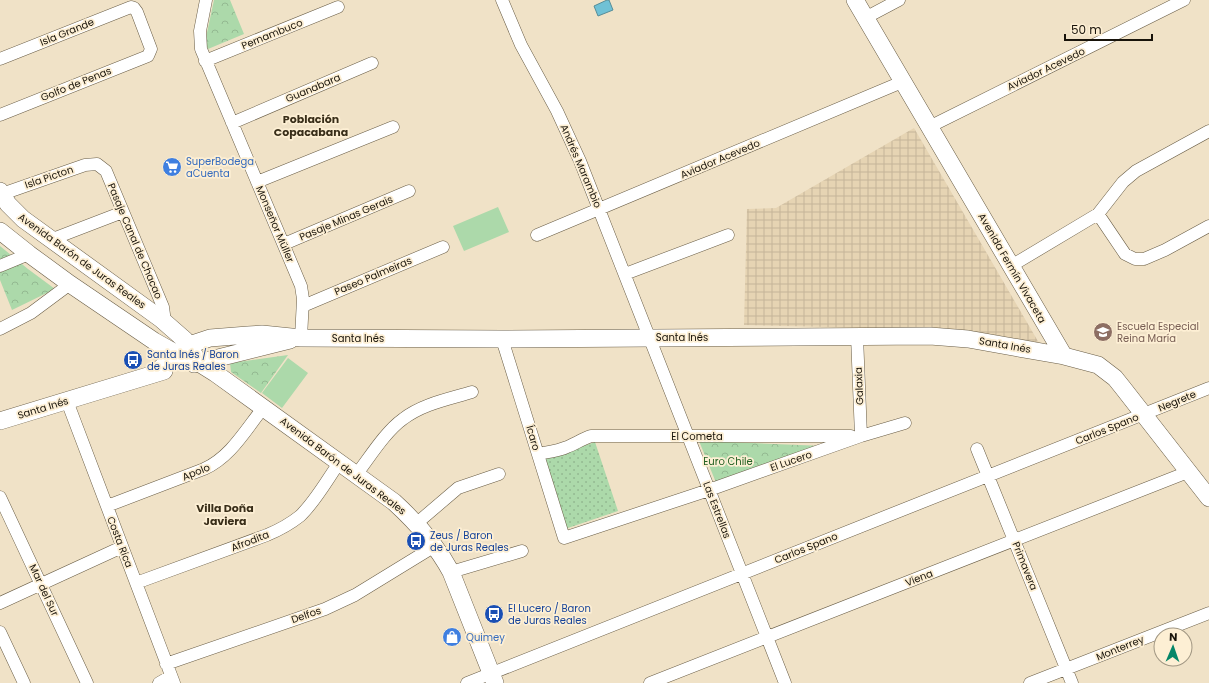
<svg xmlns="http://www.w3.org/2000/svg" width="1209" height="683" viewBox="0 0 1209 683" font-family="Poppins,sans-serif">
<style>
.industrial{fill:url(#industrial-grid)}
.grass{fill:url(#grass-dots)}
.park{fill:url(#park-crowns)}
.garden{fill:#acd9aa}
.water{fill:#70c1d5;stroke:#568d98}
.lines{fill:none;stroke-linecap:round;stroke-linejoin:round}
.street-casing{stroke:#695d46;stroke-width:13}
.secondary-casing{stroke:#695d46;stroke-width:18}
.street{stroke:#fff;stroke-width:12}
.secondary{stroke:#fff;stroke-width:17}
.labels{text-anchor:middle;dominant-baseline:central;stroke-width:3.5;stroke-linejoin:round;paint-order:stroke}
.street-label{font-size:10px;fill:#18130a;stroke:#fdefd4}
.shop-label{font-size:10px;fill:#366cbe;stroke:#fdefd4;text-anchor:start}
.education-label{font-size:10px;fill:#785e54;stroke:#fdefd4;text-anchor:start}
.transit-label{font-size:10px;fill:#164399;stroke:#fdefd4;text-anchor:start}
.park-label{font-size:10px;fill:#226123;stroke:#fdefd4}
.neighbourhood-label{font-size:11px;font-weight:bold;fill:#392e19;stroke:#fdefd4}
</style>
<defs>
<pattern id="industrial-grid" width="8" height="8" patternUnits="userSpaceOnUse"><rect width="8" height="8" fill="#e6d4b3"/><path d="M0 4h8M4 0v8" fill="none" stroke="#c5b599"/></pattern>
<pattern id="grass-dots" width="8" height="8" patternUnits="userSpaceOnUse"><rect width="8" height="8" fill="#acd9aa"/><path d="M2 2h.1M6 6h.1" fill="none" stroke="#93b991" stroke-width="1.8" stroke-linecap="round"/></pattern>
<pattern id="park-crowns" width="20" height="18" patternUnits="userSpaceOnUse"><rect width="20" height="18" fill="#acd9aa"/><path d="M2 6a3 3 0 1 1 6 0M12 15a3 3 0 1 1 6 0" fill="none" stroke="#93b991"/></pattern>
</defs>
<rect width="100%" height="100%" fill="#f0e2c7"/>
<path class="industrial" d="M914 128 1039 343 965 330 744 325 747 209 776 208Z"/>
<path class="grass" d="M595 442 618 511 565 529 542 460Z"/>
<path class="park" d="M214 0H230L244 34 208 49 205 42Z
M0 246 28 269 55 289 12 310 0 280Z
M288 355 261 393 231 372 230 363Z
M699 441 824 446 717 485Z"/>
<path class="garden" d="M498 207 509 232 464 251 453 226Z
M288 358 308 373 282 408 262 393Z"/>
<path class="water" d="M607 0H609L613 10 598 16 594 6Z"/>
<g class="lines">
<defs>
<path id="street" d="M206 0 200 31 201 49 301 286 303 299 301 338
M502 0 521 45 557 111 580 161 785 683
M865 18 899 0
M0 59 131 7 134 8 137 12 151 49 148 56 0 115
M205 61 338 7
M232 123 372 63
M929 127 1184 0
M257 182 393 127
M2 194 85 165 97 164 106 171 163 307 165 322
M1098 214 1125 254 1135 259H1144L1165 250 1209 226
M537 235 902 82
M50 240 123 212
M284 244 409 191
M0 266 29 254
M1011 266 1098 214 1123 182 1136 171 1209 131
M625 274 728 235
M303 306 443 247
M0 329 31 313 70 284
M857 336 861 436
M502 339 564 538 709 490 861 436 905 423
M67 401 174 683
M977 449 1072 683
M538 454C548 452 558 451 567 447 575 444 582 439 591 436H851
M356 475C370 457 385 432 403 419 422 404 449 399 472 392
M0 497 87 683
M107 506 204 469C231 457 246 429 264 407
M417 523 458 488 499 474
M451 572 522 551
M136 583 267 535C279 530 290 524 300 516 315 502 327 480 339 463
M0 603 122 547
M0 632 24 683
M166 664 325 609 355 595 435 546
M159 683 171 676
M467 683 1209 388
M650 683 1188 472
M1030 683 1209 613"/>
<path id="secondary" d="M855 0 1064 356
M0 191 8 204 23 219 161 319 185 340 195 356
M0 231 29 254 70 284 154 341 177 354 199 363 215 373 394 502C417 523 436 544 451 572L495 683
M194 364 290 340
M154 374 177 354 189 345 210 338 248 335 262 334 301 338 502 339 930 336 968 339 1064 356 1098 365 1115 378 1123 388 1209 498
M0 421 164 371"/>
</defs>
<use href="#street" class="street-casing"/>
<use href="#secondary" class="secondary-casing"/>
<use href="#street" class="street"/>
<use href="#secondary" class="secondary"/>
</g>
<defs>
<symbol id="supermarket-disc" viewBox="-11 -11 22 22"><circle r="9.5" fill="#3f7fe0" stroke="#fdefd4"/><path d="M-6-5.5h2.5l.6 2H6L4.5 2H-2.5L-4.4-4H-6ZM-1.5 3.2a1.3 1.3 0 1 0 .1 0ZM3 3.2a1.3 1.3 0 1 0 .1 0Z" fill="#fff"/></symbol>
<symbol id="school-disc" viewBox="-11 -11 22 22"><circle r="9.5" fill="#8d6e63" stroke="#fdefd4"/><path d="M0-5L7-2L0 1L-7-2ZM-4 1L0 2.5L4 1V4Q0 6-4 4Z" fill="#fff"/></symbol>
<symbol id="bus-disc" viewBox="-11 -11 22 22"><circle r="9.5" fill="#1a4fb4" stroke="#fdefd4"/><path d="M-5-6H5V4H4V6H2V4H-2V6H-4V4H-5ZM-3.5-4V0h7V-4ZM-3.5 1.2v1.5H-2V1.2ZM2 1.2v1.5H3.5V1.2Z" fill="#fff"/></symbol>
<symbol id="shop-disc" viewBox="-11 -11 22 22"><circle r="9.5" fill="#3f7fe0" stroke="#fdefd4"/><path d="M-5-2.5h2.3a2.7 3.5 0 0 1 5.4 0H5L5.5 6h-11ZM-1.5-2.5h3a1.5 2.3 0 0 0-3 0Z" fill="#fff"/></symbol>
</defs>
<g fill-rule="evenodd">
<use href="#supermarket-disc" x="161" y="156" width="22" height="22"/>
<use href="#school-disc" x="1092" y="321" width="22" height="22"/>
<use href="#bus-disc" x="122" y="349" width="22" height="22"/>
<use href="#bus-disc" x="405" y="530" width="22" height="22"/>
<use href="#bus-disc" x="483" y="603" width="22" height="22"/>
<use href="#shop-disc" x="441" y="626" width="22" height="22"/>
</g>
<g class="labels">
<g class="street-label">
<text transform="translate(67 32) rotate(-22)">Isla Grande</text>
<text transform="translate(272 34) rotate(-22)">Pernambuco</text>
<text transform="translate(1046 69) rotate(-26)">Aviador Acevedo</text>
<text transform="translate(76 84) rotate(-22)">Golfo de Penas</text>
<text transform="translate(313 88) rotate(-23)">Guanabara</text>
<text transform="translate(720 159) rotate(-23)">Aviador Acevedo</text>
<text transform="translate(581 166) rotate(67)">Andrés Marambio</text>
<text transform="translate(49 177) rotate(-19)">Isla Picton</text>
<text transform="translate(346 218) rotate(-23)">Pasaje Minas Gerais</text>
<text transform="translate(275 224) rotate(67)">Monseñor Müller</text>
<text transform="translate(135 241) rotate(67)">Pasaje Canal de Chacao</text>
<text transform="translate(82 261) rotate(36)">Avenida Barón de Juras Reales</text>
<text transform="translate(1012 268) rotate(60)">Avenida Fermín Vivaceta</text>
<text transform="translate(373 276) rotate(-23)">Paseo Palmeiras</text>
<text x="682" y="337">Santa Inés</text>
<text x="358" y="338">Santa Inés</text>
<text transform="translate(1005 345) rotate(10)">Santa Inés</text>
<text transform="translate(859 386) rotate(-92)">Galaxia</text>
<text transform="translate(1177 401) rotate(-22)">Negrete</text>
<text transform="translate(43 408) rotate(-17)">Santa Inés</text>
<text transform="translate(1107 429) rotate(-22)">Carlos Spano</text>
<text x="697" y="436">El Cometa</text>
<text transform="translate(533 438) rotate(74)">Ícaro</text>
<text transform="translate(791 461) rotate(-19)">El Lucero</text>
<text transform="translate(343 466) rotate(37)">Avenida Barón de Juras Reales</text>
<text transform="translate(196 472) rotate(-22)">Apolo</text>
<text transform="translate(717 510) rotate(69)">Las Estrellas</text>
<text transform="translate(250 541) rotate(-21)">Afrodita</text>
<text transform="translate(120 542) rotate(69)">Costa Rica</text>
<text transform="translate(806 548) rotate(-22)">Carlos Spano</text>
<text transform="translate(1025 566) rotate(68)">Primavera</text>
<text transform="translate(919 578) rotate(-21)">Viena</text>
<text transform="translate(44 590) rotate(65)">Mar del Sur</text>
<text transform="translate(306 615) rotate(-19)">Delfos</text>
<text transform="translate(1120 648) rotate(-22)">Monterrey</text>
</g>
<g class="shop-label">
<text x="186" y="161">SuperBodega<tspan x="186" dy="12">aCuenta</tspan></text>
<text x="466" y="637">Quimey</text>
</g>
<g class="education-label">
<text x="1117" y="326">Escuela Especial<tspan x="1117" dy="12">Reina María</tspan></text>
</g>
<g class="transit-label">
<text x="147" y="354">Santa Inés / Baron<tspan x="147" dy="12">de Juras Reales</tspan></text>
<text x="430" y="535">Zeus / Baron<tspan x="430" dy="12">de Juras Reales</tspan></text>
<text x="508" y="608">El Lucero / Baron<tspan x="508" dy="12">de Juras Reales</tspan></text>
</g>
<g class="park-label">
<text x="728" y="461">Euro Chile</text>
</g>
<g class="neighbourhood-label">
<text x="311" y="119">Población<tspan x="311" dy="13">Copacabana</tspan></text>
<text x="225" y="508">Villa Doña<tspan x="225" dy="13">Javiera</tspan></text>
</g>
</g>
<g transform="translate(1173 647) rotate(2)"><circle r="19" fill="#fdefd4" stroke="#a19783"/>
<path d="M0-3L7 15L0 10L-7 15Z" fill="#068668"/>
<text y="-6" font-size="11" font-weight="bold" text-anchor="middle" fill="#18130a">N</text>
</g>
<path d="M1065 34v6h87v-6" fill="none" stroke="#18130a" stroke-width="2"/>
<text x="1071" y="34" font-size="12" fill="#18130a" stroke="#fdefd4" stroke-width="3" paint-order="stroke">50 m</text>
</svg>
